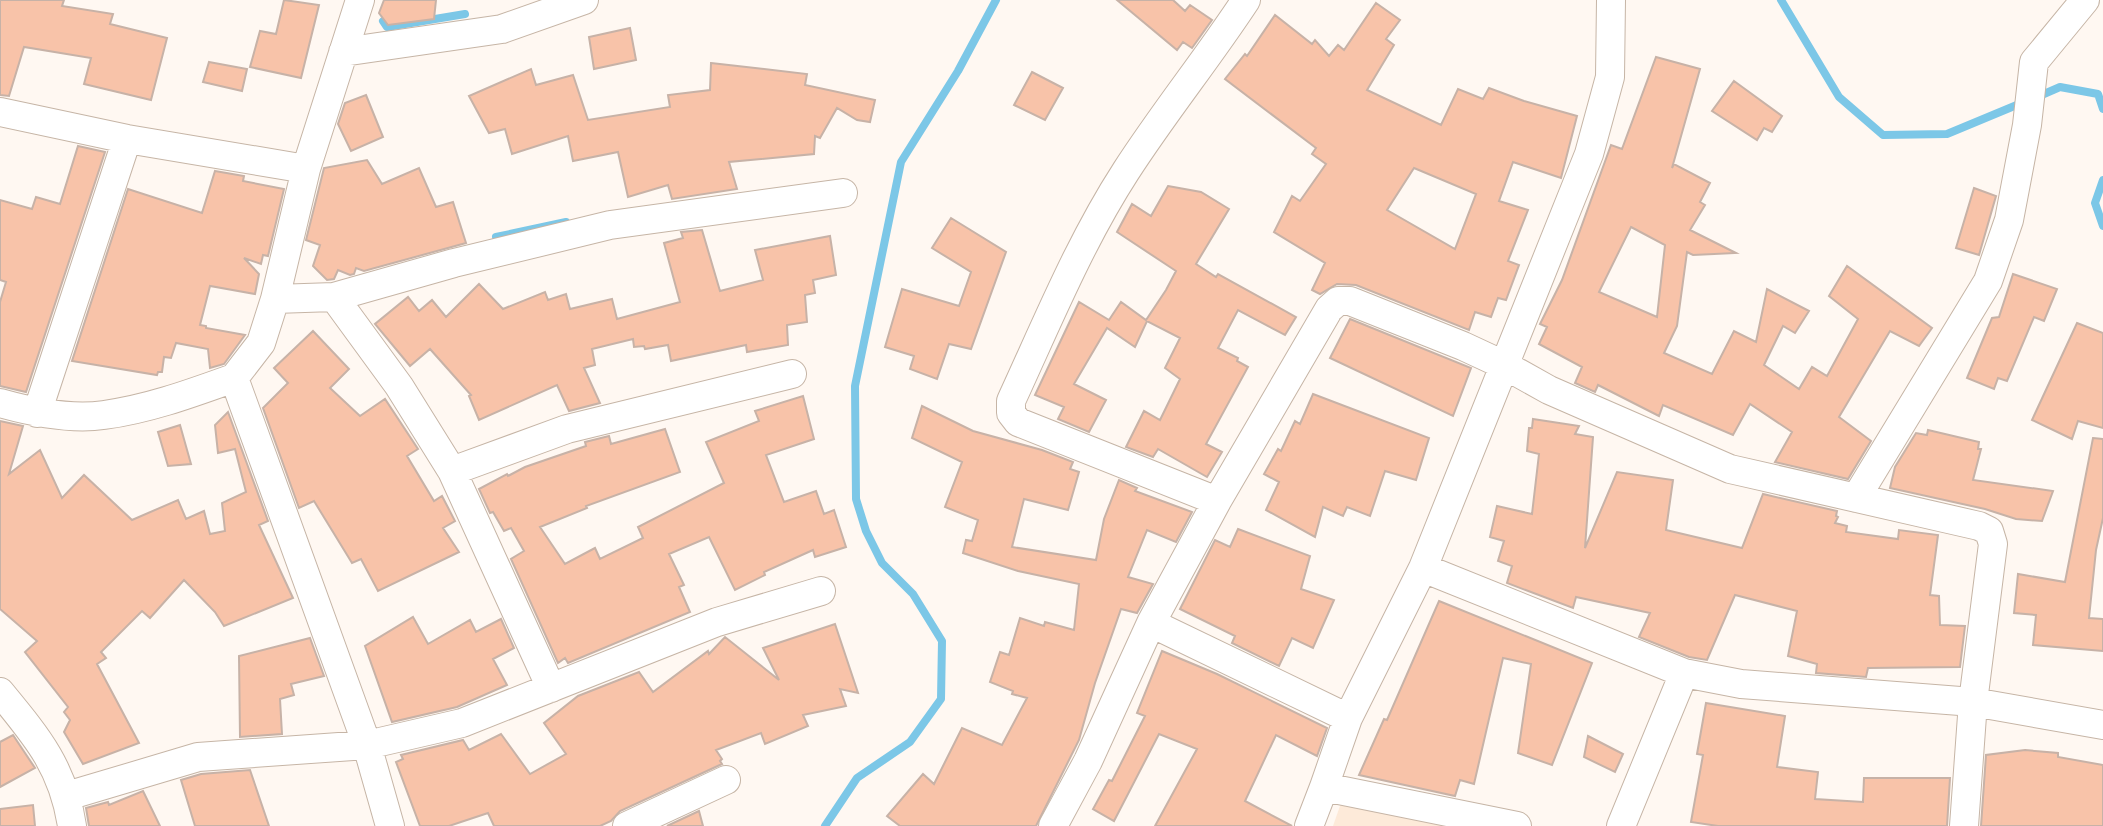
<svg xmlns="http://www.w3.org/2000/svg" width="2103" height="826" viewBox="0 0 2103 826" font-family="Overpass,sans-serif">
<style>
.built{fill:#fdead9}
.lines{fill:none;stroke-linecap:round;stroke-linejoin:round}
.stream{stroke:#7cc7e7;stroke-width:8}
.building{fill:#f8c3a9;stroke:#c7b2a7;stroke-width:2;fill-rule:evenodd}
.minor-casing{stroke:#c6b5a6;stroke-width:30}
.minor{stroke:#fff;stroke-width:28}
</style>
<rect width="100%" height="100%" fill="#fff8f2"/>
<path class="built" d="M1341 803 1468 826H1333Z"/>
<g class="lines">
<path class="stream" d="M1781 0 1839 97 1883 135 1947 134 2024 102
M383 21 387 27 465 14
M2037 97 2060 87 2098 94 2103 109
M2103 180 2095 203 2103 226
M496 237 566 222
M825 826 857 778 910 742 941 699 942 641 913 594 882 563 866 531 856 499 855 386 901 162 958 71 996 0"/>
</g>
<path class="building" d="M0 0H64L62 6 113 14 110 24 167 38 151 100 84 84 91 58 24 47 9 96 0 95Z
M284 0 319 5 301 78 250 67 260 31 276 34Z
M384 0H436L434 19 388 25 379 13Z
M1117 0H1173L1185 11 1190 5 1212 20 1192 48 1183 42 1177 50Z
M1376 3 1400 20 1386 39 1394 45 1367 90 1441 125 1458 89 1483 99 1489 88 1524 101 1577 116 1561 178 1513 162 1499 201 1528 210 1508 261 1519 265 1506 300 1498 298 1491 317 1475 312 1469 330 1356 285 1337 284 1320 294 1312 290 1325 263 1274 232 1292 196 1300 201 1326 164 1312 154 1316 148 1225 79 1245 54 1247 56 1275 15 1312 44 1315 40 1329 56 1338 45 1344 50ZM1414 168 1476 194 1455 249 1387 210Z
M630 28 636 60 594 69 589 37Z
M1656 57 1700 69 1672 168 1674 164 1710 183 1700 202 1705 205 1690 230 1736 253 1693 255 1687 252 1677 326 1664 353 1712 374 1734 331 1756 342 1767 289 1809 311 1795 333 1783 326 1764 365 1799 389 1812 367 1827 376 1858 319 1829 296 1847 266 1932 328 1919 346 1890 331 1839 417 1871 441 1848 479 1775 462 1792 432 1750 404 1733 435 1663 405 1659 416 1598 385 1595 392 1575 383 1582 367 1539 344 1547 327 1540 324 1562 280 1611 145 1622 149ZM1631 227 1665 245 1657 317 1599 292Z
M209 62 247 69 242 91 203 82Z
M711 63 807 74 805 85 875 100 870 122 857 120 837 108 820 138 815 136 814 154 729 162 737 189 672 199 668 185 628 197 618 152 573 161 568 136 512 154 505 129 489 133 469 96 531 69 536 85 573 75 588 120 670 107 668 95 710 90Z
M1032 72 1063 88 1045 120 1014 105Z
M1734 81 1782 116 1772 132 1764 128 1757 140 1712 111Z
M366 95 383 137 351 151 338 124 345 103Z
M78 146 105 152 26 392 0 386V302L6 282 0 280V200L32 209 36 197 60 204Z
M367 160 382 184 419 168 436 207 453 202 466 243 364 271 356 268 354 274 350 275 338 270 334 279 327 280 313 266 320 245 306 240 324 168Z
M215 171 244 176 243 181 284 189 268 256 263 255 261 264 244 258 259 274 255 294 210 286 200 325 206 326V328L245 335 224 364 210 368 208 349 176 343 171 358 164 357 162 372H158L157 375 72 361 128 189 202 213Z
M1168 186 1201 192 1229 209 1196 264 1216 277 1218 274 1296 317 1285 335 1238 310 1218 348 1238 358 1237 361 1248 367 1206 444 1222 452 1207 477 1158 449 1153 457 1126 447 1144 411 1160 420 1180 379 1165 368 1180 338 1147 321 1135 347 1107 328 1074 384 1106 400 1089 432 1058 419 1064 407 1035 395 1079 302 1109 320 1121 302 1146 320 1166 290 1176 271 1117 232 1132 204 1151 216Z
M1974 188 1996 196 1979 255 1956 248Z
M951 218 1006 252 971 349 949 344 937 379 910 369 914 356 885 347 902 289 959 306 971 272 932 248Z
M702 230 720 291 763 280 755 250 830 236 836 275 813 280 815 293 805 295 807 322 787 325 788 345 747 352 746 345 671 361 668 345 645 349 644 346 634 347 633 339 592 349 595 365 584 368 600 403 569 411 557 385 479 420 469 396 471 395 430 349 410 366 375 324 408 297 419 311 432 300 446 317 479 284 503 309 545 292 548 300 566 294 570 309 612 299 617 319 680 302 664 243 683 238 681 232Z
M2013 274 2057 289 2044 321 2034 317 2007 381 1998 378 1994 389 1967 378 1992 318 1999 317Z
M1350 319 1471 368 1453 416 1330 358Z
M2077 323 2103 333V428L2078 421 2072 439 2032 420Z
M313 331 349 369 330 388 360 416 385 399 418 449 407 456 434 501 442 496 455 521 443 528 459 552 378 591 361 559 352 563 314 501 299 508 263 408 288 383 274 368Z
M1313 394 1429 438 1416 480 1385 471 1370 516 1347 507 1343 516 1323 507 1315 537 1266 510 1279 482 1264 474 1278 449 1281 451 1295 421 1300 424Z
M803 396 814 439 766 455 784 502 816 491 824 514 834 510 846 547 815 557 813 550 764 572 765 575 735 590 709 537 669 554 684 585 679 587 690 612 568 663 565 658 558 663 511 559 524 551 511 528 504 531 493 512 490 513 479 489 507 474 508 476 525 467 586 446 585 442 609 436 611 444 665 429 680 472 586 506 587 508 540 527 565 564 595 548 600 559 643 538 638 527 724 483 706 442 759 421 755 411Z
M922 406 973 431 1042 450 1073 462 1070 469 1079 472 1068 510 1024 499 1012 547 1096 560 1104 519 1119 480 1137 488 1135 491 1192 512 1176 542 1147 530 1128 577 1153 584 1137 613 1121 609 1095 683 1079 740 1036 826H900L887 816 923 774 934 784 962 728 1002 745 1027 698 1012 694 1013 691 990 682 1000 652 1009 655 1020 618 1044 626 1045 622 1074 630 1079 584 1018 571 963 553 966 540 972 541 978 520 945 507 962 462 912 438Z
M228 412 268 521 259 525 293 598 224 626 215 612 184 580 150 618 142 611 101 652 106 658 97 664 139 743 83 764 64 732 70 720 64 712 68 707 25 652 37 641 0 609V421L23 426 9 474 40 450 62 498 84 475 132 520 178 500 186 519 204 511 210 534 225 531 222 503 246 492 235 449 218 453 215 425Z
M1533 419 1579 426 1575 434 1593 437 1585 548 1617 472 1673 480 1666 530 1742 548 1763 494 1837 511 1836 516 1838 517 1835 523 1847 526 1846 532 1898 539 1899 530 1938 535 1930 595 1939 596 1940 625 1965 626 1960 667 1868 668 1866 677 1816 673 1817 664 1788 656 1797 611 1735 595 1707 660 1689 657 1639 637 1650 613 1576 597 1573 608 1507 583 1512 566 1498 561 1504 541 1490 537 1497 506 1532 514 1539 454 1527 451 1529 428H1532Z
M180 425 191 464 168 466 158 432Z
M1928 430 1979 442 1978 449H1981L1973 480 2053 491 2042 521 2016 519 1985 509 1890 488 1895 467 1916 433 1927 435Z
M2093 438 2103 439V518L2096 550 2089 618 2103 619V651L2033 645 2036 615 2014 613 2018 574 2065 582Z
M1238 529 1310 556 1301 589 1334 600 1313 648 1292 638 1279 666 1232 643 1235 636 1180 609 1215 540 1230 547Z
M1439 601 1592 663 1552 765 1518 753 1531 664 1503 658 1474 784 1460 780 1455 796 1359 775 1384 719 1387 720Z
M413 617 428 644 470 620 476 632 501 619 514 648 493 659 507 685 457 707 392 722 365 646Z
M835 624 858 693 840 689 846 706 803 715 808 726 765 744 761 733 716 750 722 759 720 761 722 764 620 811 611 821 600 826H494L488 813 449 826H420L396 762 403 759 401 755 463 740 469 750 501 734 530 774 566 754 544 723 578 696 639 672 653 692 708 651 709 654 725 637 779 680 763 648Z
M310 638 324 676 291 684 294 695 280 699 282 734 240 737 239 656Z
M1162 651 1217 674 1327 728 1317 756 1276 735 1245 801 1292 826H1155L1197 749 1159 734 1114 821 1093 809 1109 780 1112 781 1145 716 1137 713Z
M1706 703 1785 716 1777 767 1818 772 1815 799 1863 802 1864 778H1950L1947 826H1718L1691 822 1703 755 1697 754Z
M13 735 35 768 0 787V742Z
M1588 736 1623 754 1615 772 1584 757Z
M2025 750 2058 753V757L2103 765V826H1981L1986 755Z
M250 770 269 826H195L181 780 201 774Z
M143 791 160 826H89L86 808 108 802 109 805Z
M33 805 35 826H0V809Z
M699 811 703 826H667Z"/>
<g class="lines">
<defs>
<path id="minor" d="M360 0 306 169 275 299 261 343 234 378 367 745 390 826
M343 52 502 29 584 0
M0 112 127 139 306 169
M334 297 399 386 452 471 551 688
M275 299 334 297 454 263 610 225 843 193
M0 403C32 412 70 420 104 415 149 409 192 393 234 378
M37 413 127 139
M452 471 567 429 792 374
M1856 498 1988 281 2009 220 2027 125 2034 62 2085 0
M1217 501 1018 422 1011 413V401C1047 323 1080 242 1126 171 1164 112 1208 58 1246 0
M1423 568 1684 673 1741 684 1973 702 2103 725
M1151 623 1348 718
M0 692C37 737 63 767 72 826
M67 796 198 757 367 745 462 723 717 622 821 591
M627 826 726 780
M1053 826 1088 761 1151 623 1217 501 1329 309 1338 301H1350L1463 346 1506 366 1549 390 1730 469 1979 526 1989 531 1993 544 1973 702 1964 826
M1309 826 1324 787
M1517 826 1324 787 1348 718 1423 568 1589 154 1610 77 1611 0
M1621 826 1684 673"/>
</defs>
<use href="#minor" class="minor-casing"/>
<use href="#minor" class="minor"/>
</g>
</svg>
